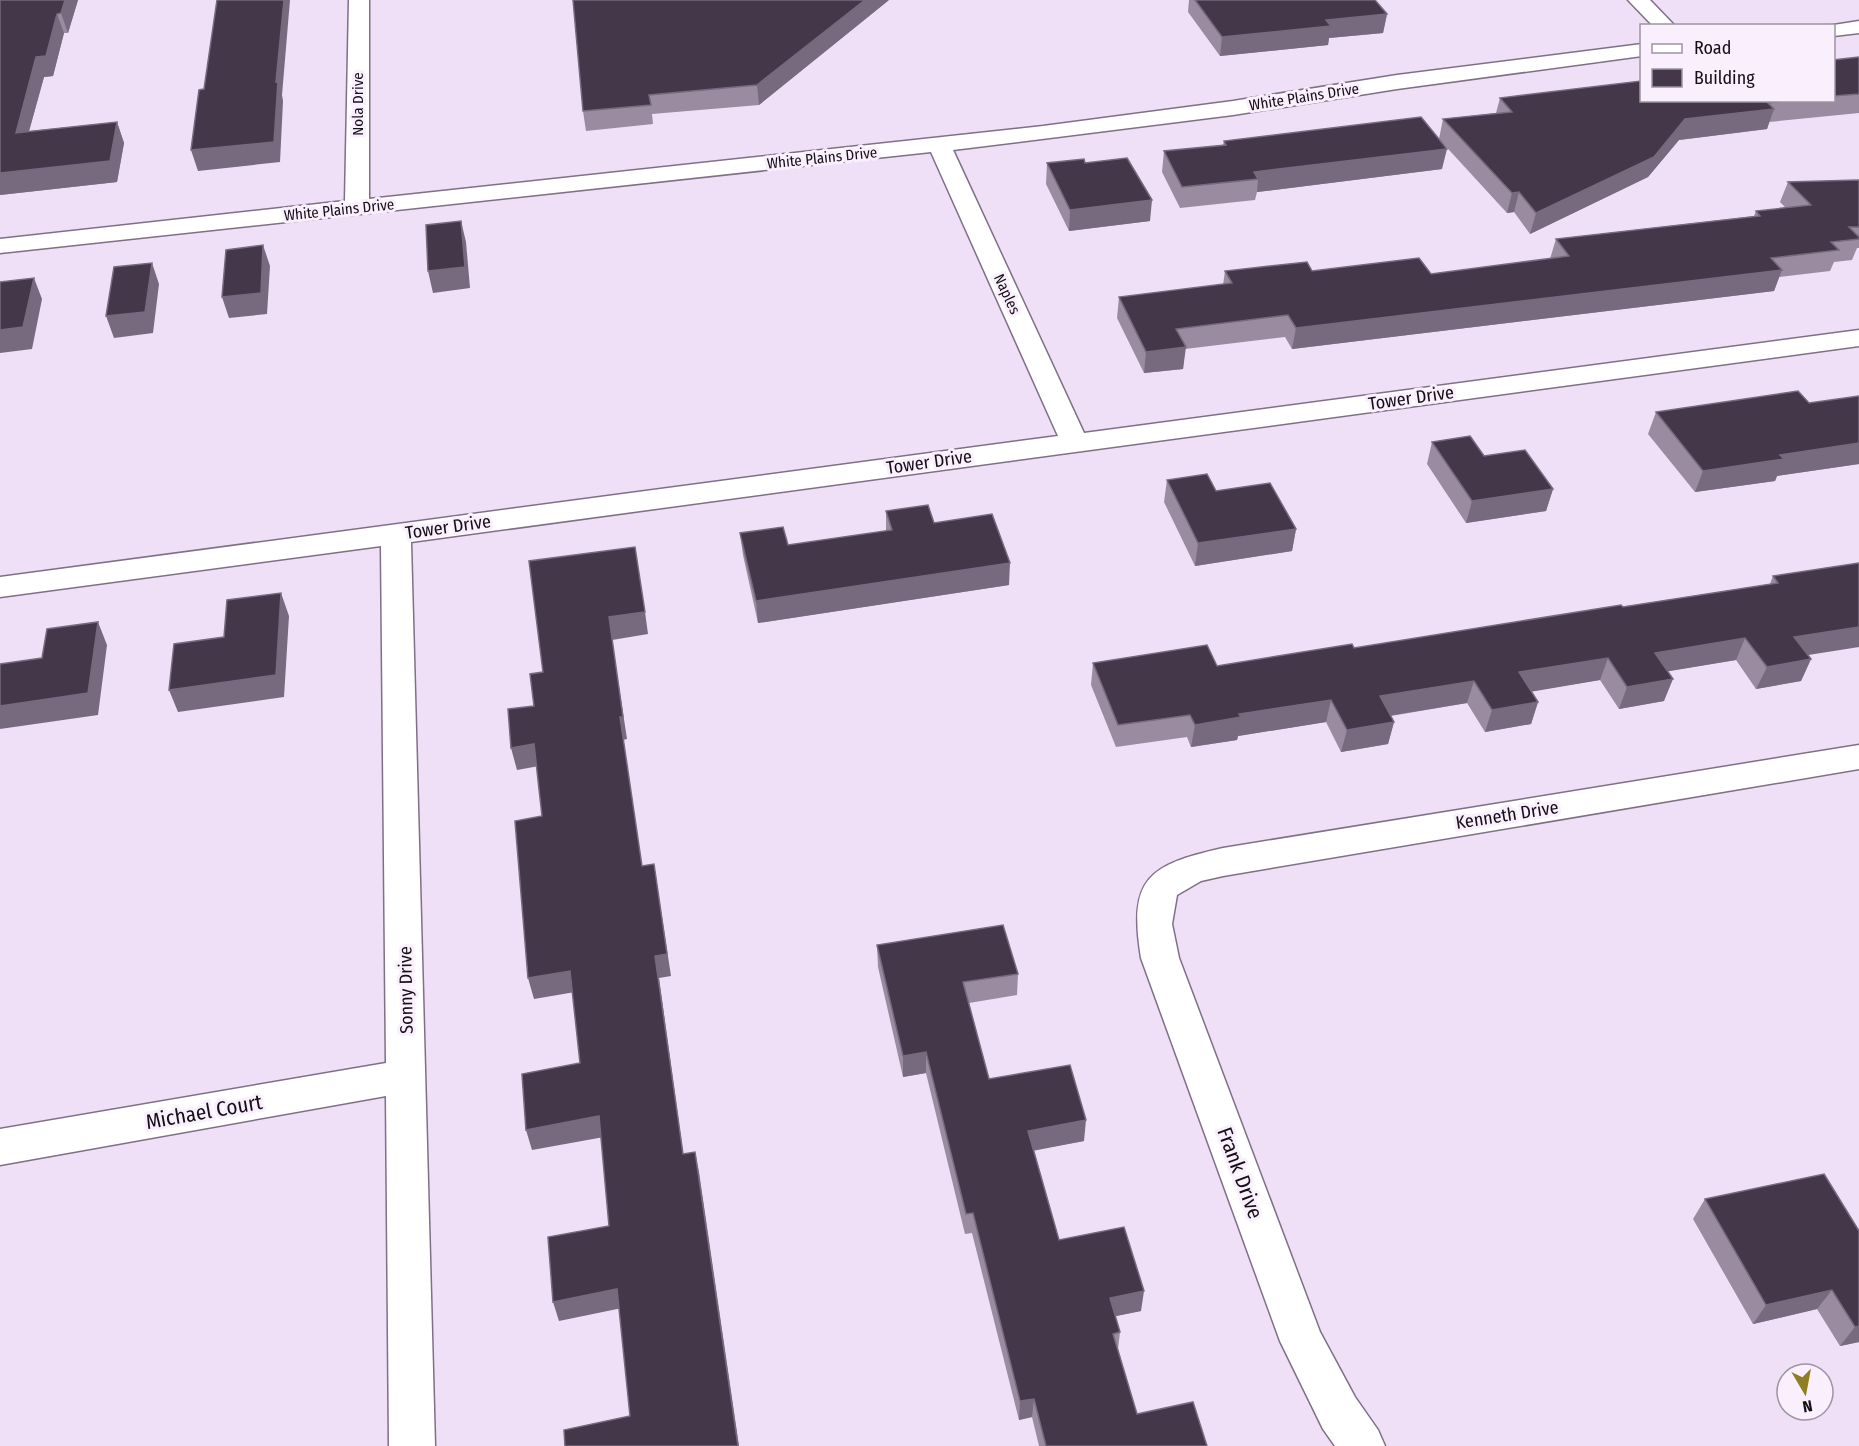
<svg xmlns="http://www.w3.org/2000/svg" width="1859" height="1446" viewBox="0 0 1859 1446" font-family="'Fira Sans Condensed',sans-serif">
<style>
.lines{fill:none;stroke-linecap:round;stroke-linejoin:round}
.street-casing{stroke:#7e7085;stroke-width:3}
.street{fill:#fff;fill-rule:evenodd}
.wall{fill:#9a8ba0}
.shaded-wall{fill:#77697e}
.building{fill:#44374a;stroke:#77697e;stroke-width:1.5}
.labels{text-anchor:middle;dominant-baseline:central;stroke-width:6;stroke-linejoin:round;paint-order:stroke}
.far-street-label{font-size:15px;fill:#140e16;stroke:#f9effd}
.street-label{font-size:18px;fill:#140e16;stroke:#f9effd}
.near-street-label{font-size:21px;fill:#140e16;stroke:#f9effd}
</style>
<rect width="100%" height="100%" fill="#efdff7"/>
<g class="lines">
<defs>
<path id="street" d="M349 0H369V199L1043 126 1233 101 1397 75 1642 44V56L1397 89 1233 115 953 150 1084 433 1859 330V346L411 542 435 1446H389L386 1096 0 1165V1129L386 1063 381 546 0 597V577L1058 436 931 152 0 253V239L345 201Z
M1628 0H1650L1675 26H1653Z
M1859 21V33L1834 36V26H1827Z
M1859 745V769L1223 876 1201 881 1177 895 1172 924 1179 958 1320 1332 1355 1397 1378 1430 1385 1446H1335L1323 1429 1280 1341 1141 958C1128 878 1148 865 1223 848Z"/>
</defs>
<use href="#street" class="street-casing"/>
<use href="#street" class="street"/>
</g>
<path class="wall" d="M0 0H78L68 33H64L53 76 44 77 29 131 117 122 124 143 117 182 0 195Z
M889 0 759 105 652 114 653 124 586 131 583 111Z
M1189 0H1375L1387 14 1383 33 1329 38 1328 45 1220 56 1188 12Z
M1859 57V113L1769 122 1767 129 1679 140 1648 177 1530 234 1514 212 1507 213 1439 139 1443 119 1496 113 1500 98 1641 100H1833V60Z
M1224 141 1442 169 1257 192 1255 200 1180 208 1162 172 1164 151 1223 145Z
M1047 163H1085L1150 221 1069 231 1046 184Z
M1859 180V248H1857L1852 260 1834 262 1830 271 1779 277 1774 291 1292 349 1285 337 1185 349 1183 369 1144 373 1117 318 1119 297 1223 285 1225 271H1312L1431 274 1550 259 1556 239 1754 216 1756 211 1786 208 1780 202 1788 182Z
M1859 396V464L1777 476 1775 481 1695 492 1648 434 1656 412 1809 403Z
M1432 442 1484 456 1553 489 1546 511 1466 523 1427 464Z
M1167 480 1216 491 1296 529 1292 551 1195 566 1164 502Z
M886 511 934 523 1009 585 758 623 743 555 740 533 788 545 886 531Z
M1859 563 1808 655 1811 659 1801 681 1756 689 1736 660 1668 671 1664 701 1619 709 1600 680 1531 691 1538 702 1531 724 1485 732 1467 703 1391 716 1394 722 1388 744 1341 752 1326 722 1238 736 1237 740 1191 747 1187 737 1116 747 1091 685 1093 663 1217 666 1354 648 1770 584 1773 576Z
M877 945 1018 974 1017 995 969 1003 989 1079 1084 1141 1034 1150 1059 1240 1141 1311 1115 1316 1120 1332 1118 1349 1137 1414 1207 1446H1039L1032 1417 1019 1420 972 1233 965 1234 926 1073 903 1077 878 967Z
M1705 1199 1859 1231V1342L1840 1346 1817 1309 1753 1324 1693 1219Z"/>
<path class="shaded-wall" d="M65 0H78L68 33 61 13Z
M284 0H290L282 95 283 101 280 162 198 171 191 150 276 82Z
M865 0H889L759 105 757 85Z
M57 14 64 33 53 76 44 77 23 153 16 133 36 57Z
M1387 14 1383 33 1329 38 1328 45 1220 56 1222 37 1326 20Z
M1774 109 1767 129 1679 140 1648 177 1530 234 1536 213 1685 119Z
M117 122 124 143 117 182 0 195V173Z
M1447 149 1442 169 1257 192 1258 179 1254 172Z
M1519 192 1514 212 1507 213 1512 193Z
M1152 200 1150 221 1069 231 1070 210Z
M461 221 466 242 470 288 433 293 428 271Z
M263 245 270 266 267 314 229 318 222 297Z
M152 263 159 284 153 333 114 338 106 316Z
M1782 270 1774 291 1292 349 1296 328Z
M34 278 42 299 32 349 0 353V330Z
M1186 347 1183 369 1144 373 1146 352Z
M1859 443V464L1777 476 1775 481 1695 492 1703 471 1780 455Z
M1553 489 1546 511 1466 523 1472 501Z
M1296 529 1292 551 1195 566 1198 543Z
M1010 563 1009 585 758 623 756 601Z
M281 593 289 616 284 697 178 712 169 690Z
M645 612 648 634 612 640 627 739 623 740 645 887 620 717 609 617Z
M98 622 107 645 98 715 0 729V706Z
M1859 627V647L1783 659 1794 637Z
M1745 638 1736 660 1646 675 1655 653Z
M1608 658 1600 680 1512 695 1519 672Z
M1811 659 1801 681 1756 689 1767 667Z
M1673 679 1664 701 1619 709 1627 687Z
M1474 681 1467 703 1375 718 1380 696Z
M1331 700 1326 722 1238 736 1237 740 1191 747 1195 725 1239 714Z
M1538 702 1531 724 1485 732 1492 710Z
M1394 722 1388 744 1341 752 1347 730Z
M534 744 539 766 517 770 511 748Z
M654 864 671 976 659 978 686 1174 683 1154 655 956Z
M570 971 575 992 534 999 528 978Z
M926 1052V1073L903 1077V1056Z
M599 1116 604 1137 532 1150 526 1130Z
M1086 1120 1084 1141 1027 1152 1028 1131Z
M695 1152 699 1172 739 1446H738Z
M617 1289 622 1308 559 1321 553 1302Z
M1832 1290 1817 1309 1753 1324 1766 1305Z
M1144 1291 1141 1311 1107 1318 1110 1298Z
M1859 1326V1342L1840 1346 1855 1327Z
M1034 1399 1032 1417 1019 1420 1020 1401Z"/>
<path class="building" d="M0 0H65L61 13 57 14 46 56 36 57 16 133 117 122 110 161 0 173Z
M217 0H284L276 82 278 81 274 142 191 150 199 90 204 89Z
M573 0H865L757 85 649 95 651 105 583 111Z
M1195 0H1375L1387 14 1326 20 1331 26 1222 37Z
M1859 57V94L1833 96V60Z
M1641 81V100H1794L1768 103 1774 109 1685 119 1654 157 1536 213 1519 192 1512 193 1443 119 1512 112 1500 98Z
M1421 117 1447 149 1254 172 1258 179 1182 187 1164 151 1226 145 1224 141Z
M1127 158 1152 200 1070 210 1047 163 1084 159 1085 163Z
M1859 180V227H1849L1859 237V239L1831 242 1839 250 1771 258 1782 270 1296 328 1288 315 1176 329 1186 347 1146 352 1119 297 1232 283 1225 271 1307 262 1312 271 1419 258 1431 274 1569 256 1556 239 1760 216 1756 211 1811 205 1788 182Z
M461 221 465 267 428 271 426 225Z
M263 245 261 293 222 297 226 250Z
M152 263 145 312 106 316 114 267Z
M34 278 23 327 0 330V282Z
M1798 391 1809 403 1859 396V443L1780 455 1784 459 1703 471 1656 412Z
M1470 436 1484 456 1525 450 1553 489 1472 501 1432 442Z
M1207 474 1216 491 1270 483 1296 529 1198 543 1167 480Z
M928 505 934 523 992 514 1010 563 756 601 740 533 783 527 788 545 892 530 886 511Z
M635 547 645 612 609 617 623 717H620L642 866 654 864 667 954 655 956 683 1154 695 1152 738 1446H565L564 1430 630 1416 617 1289 553 1302 548 1237 609 1226 599 1116 526 1130 522 1074 580 1063 570 971 528 978 515 821 542 816 534 744 511 748 508 709 534 706 530 674 543 672 529 561Z
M1859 563V627L1794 637 1811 659 1767 667 1745 638 1655 653 1673 679 1627 687 1608 658 1519 672 1538 702 1492 710 1474 681 1380 696 1394 722 1347 730 1331 700 1239 714 1241 717 1195 725 1190 715 1118 725 1093 663 1207 645 1217 666 1352 644 1354 648 1621 605 1623 607 1778 583 1773 576Z
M281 593 276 675 169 690 174 644 224 637 227 600Z
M98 622 88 693 0 706V664L42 658 47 629Z
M1003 925 1018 974 963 982 989 1079 1070 1065 1086 1120 1028 1131 1059 1240 1124 1227 1144 1291 1110 1298 1120 1332 1113 1334 1137 1414 1193 1402 1207 1446H1046L1034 1399 1020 1401 973 1213 966 1214 926 1052 903 1056 877 945Z
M1824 1174 1859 1231V1326L1855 1327 1832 1290 1766 1305 1705 1199Z"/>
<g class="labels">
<g class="far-street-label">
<text transform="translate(1304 97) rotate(-9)">White Plains Drive</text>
<text transform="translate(358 104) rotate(-90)">Nola Drive</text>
<text transform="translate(822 158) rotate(-6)">White Plains Drive</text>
<text transform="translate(339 210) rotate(-6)">White Plains Drive</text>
<text transform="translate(1007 294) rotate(65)">Naples</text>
</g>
<g class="street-label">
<text transform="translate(1411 398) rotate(-8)">Tower Drive</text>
<text transform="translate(929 462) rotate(-8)">Tower Drive</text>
<text transform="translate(448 527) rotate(-8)">Tower Drive</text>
<text transform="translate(1507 815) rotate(-9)">Kenneth Drive</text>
<text transform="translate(406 990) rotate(-91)">Sonny Drive</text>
</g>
<g class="near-street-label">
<text transform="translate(204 1112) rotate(-10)">Michael Court</text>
<text transform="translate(1240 1173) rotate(70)">Frank Drive</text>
</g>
</g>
<rect x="1640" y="24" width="195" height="78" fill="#f9effd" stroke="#9d95a1" stroke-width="1.5"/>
<rect x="1652" y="44" width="30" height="9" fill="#ffffff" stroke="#9d95a1" stroke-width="1.5"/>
<text x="1694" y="54" font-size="18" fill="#140e16">Road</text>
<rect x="1652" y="69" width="30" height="18" fill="#44374a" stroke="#9d95a1" stroke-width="1.5"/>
<text x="1694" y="84" font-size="18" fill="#140e16">Building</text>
<g transform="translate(1805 1392) rotate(170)"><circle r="28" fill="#f9effd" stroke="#9d95a1" stroke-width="1.5"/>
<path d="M0-4.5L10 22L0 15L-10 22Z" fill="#8e7e24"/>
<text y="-9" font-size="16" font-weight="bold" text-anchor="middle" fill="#140e16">N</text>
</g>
</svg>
